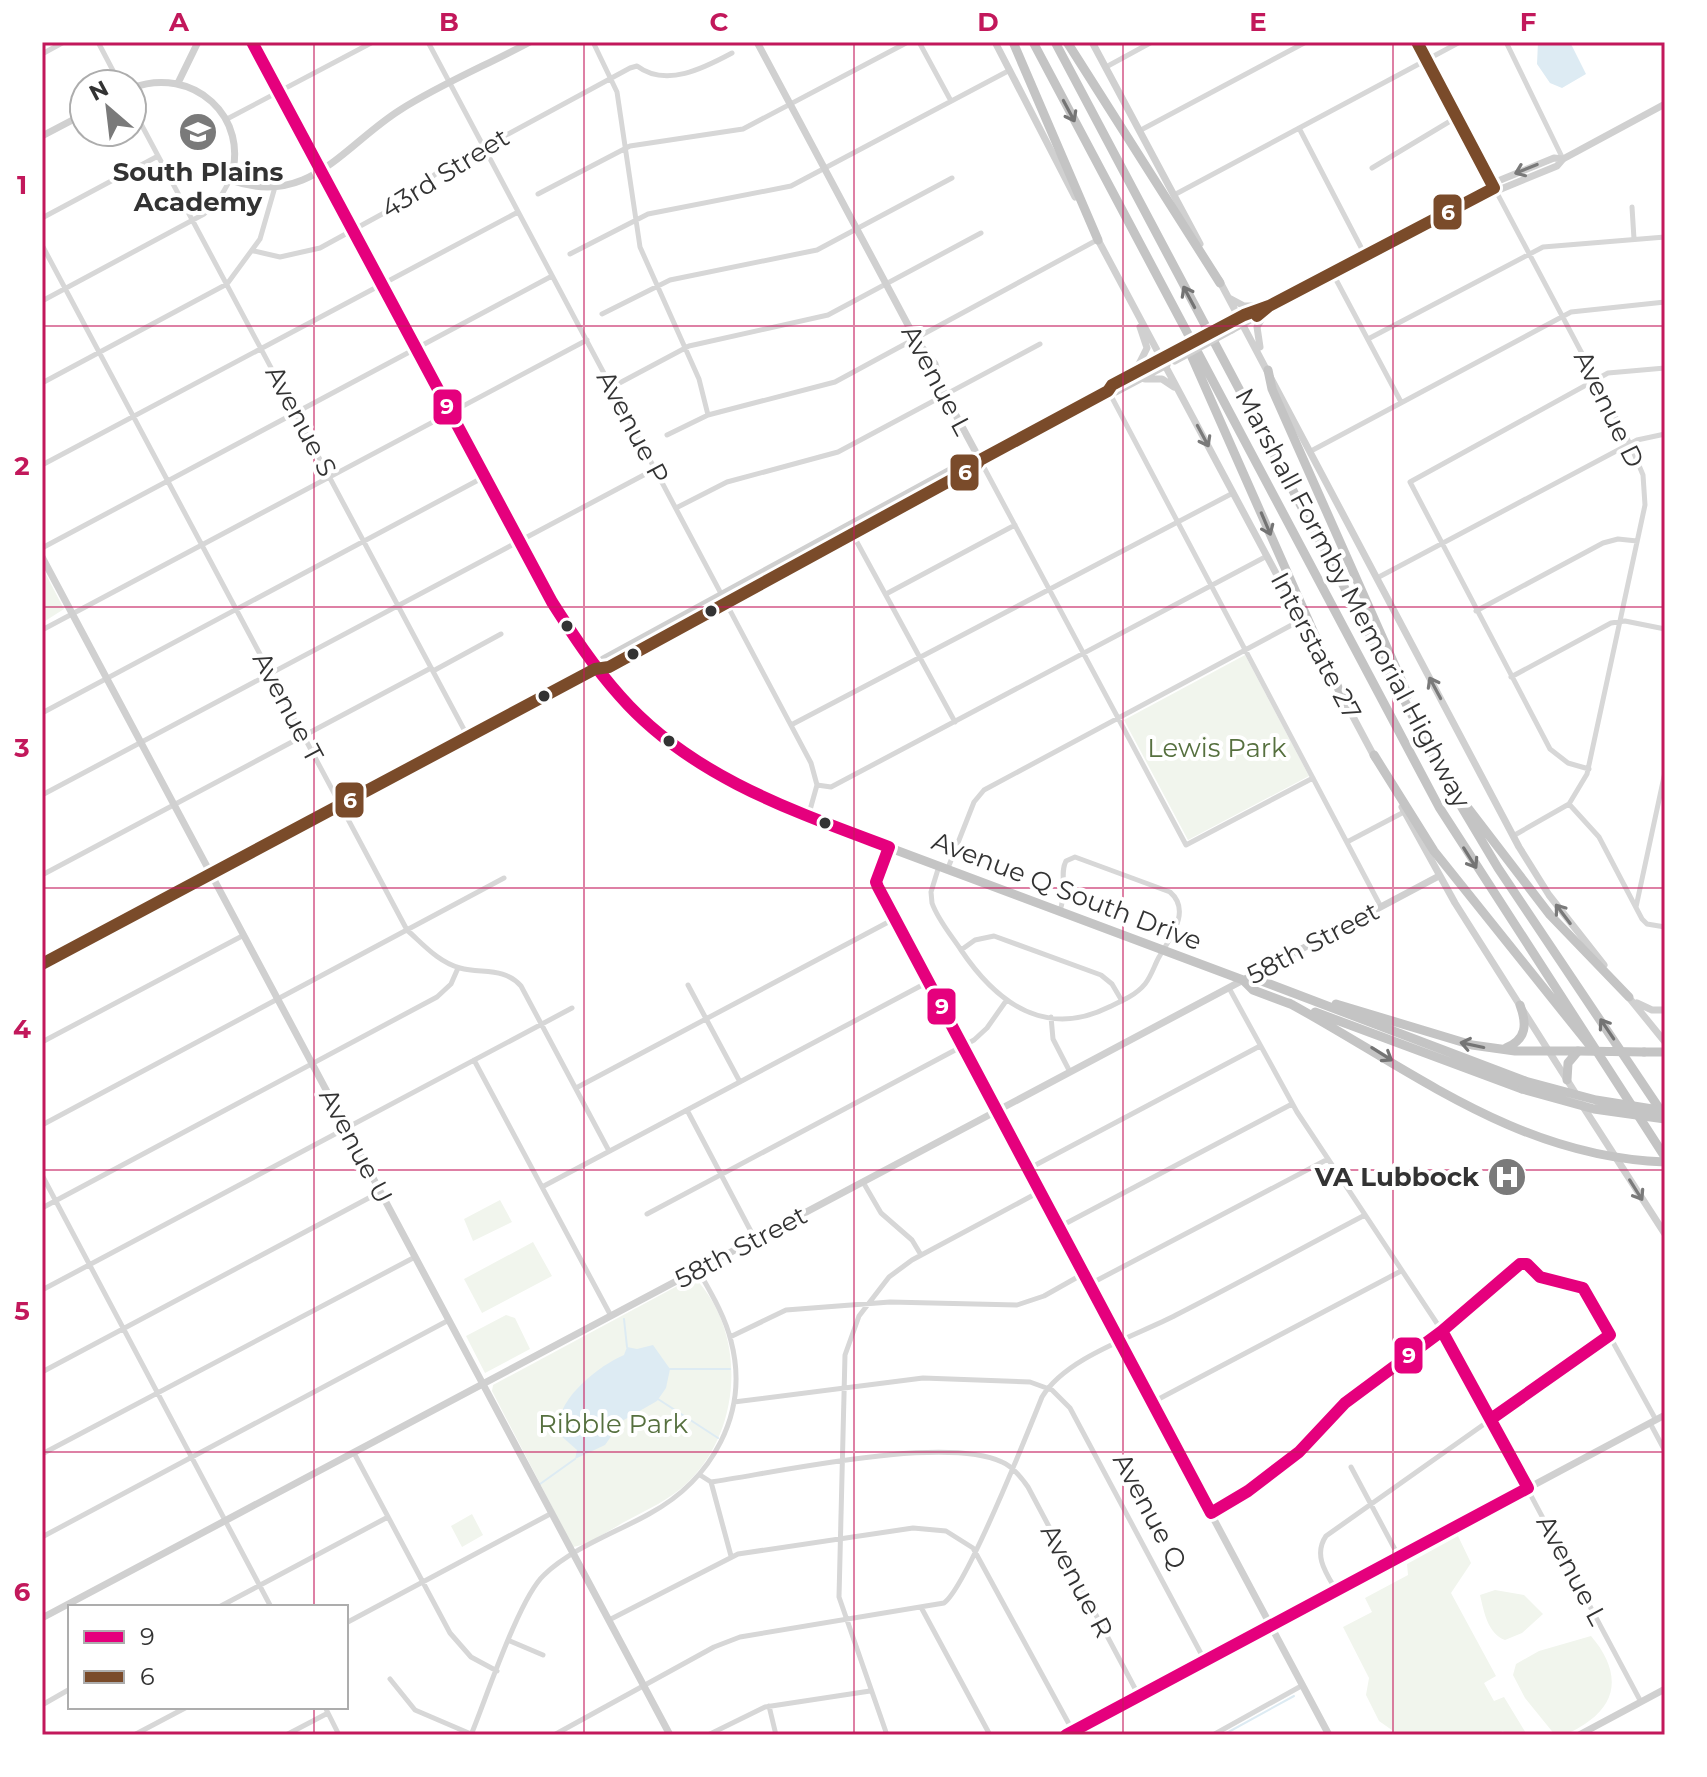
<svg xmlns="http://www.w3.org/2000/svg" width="1707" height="1777" viewBox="0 0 1707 1777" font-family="Montserrat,sans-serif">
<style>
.green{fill:#f1f5ed}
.water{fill:#ddebf3}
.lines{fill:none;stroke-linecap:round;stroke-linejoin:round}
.stream{stroke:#ddebf3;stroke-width:2}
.street{stroke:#d7d7d7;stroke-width:5}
.secondary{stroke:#d0d0d0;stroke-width:7}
.highway{stroke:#c4c4c4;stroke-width:9}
.secondary-bridge{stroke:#d0d0d0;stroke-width:7}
.highway-bridge{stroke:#c4c4c4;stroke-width:9}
.bus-1-casing{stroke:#fff;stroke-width:18}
.bus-2-casing{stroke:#fff;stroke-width:18}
.bus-1{stroke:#e5007d;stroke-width:12}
.bus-2{stroke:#7a4b2a;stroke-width:12}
.oneway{stroke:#747474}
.oneway2{stroke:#7a7a7a}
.grid{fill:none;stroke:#c2185b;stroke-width:2;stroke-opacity:0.55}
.bus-dot{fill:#333;stroke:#fff;stroke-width:3}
.labels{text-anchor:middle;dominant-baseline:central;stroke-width:8;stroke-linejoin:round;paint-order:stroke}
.poi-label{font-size:26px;font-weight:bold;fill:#333;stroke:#fff}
.street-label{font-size:26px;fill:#333;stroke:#fff}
.park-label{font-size:26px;fill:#56703f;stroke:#fff}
.line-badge{stroke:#fff;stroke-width:3}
.badge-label{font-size:22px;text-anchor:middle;font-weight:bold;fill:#fff}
.neatline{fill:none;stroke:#c2185b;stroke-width:3}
.grid-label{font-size:26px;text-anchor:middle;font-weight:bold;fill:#c2185b}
</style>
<rect width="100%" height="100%" fill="#fff"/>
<path class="green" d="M42 567 64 609 42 623Z
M1245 655 1309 776 1188 840 1124 720Z
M500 1200 512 1222 473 1241 464 1219Z
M533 1242 552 1276 482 1313 464 1279Z
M694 1277C748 1333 742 1432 686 1484 669 1500 648 1509 628 1520 612 1528 590 1545 573 1547L492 1391 493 1385Z
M506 1315 515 1318 530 1349 485 1373 466 1336Z
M472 1514 483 1535 462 1547 451 1526Z
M1458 1536 1471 1563 1451 1593 1496 1676 1484 1683 1494 1701 1504 1697 1527 1735H1506L1503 1731 1495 1735H1399L1379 1721 1366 1695 1369 1678 1343 1627 1372 1612 1365 1598 1408 1575 1407 1564Z
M1495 1590 1524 1595 1543 1614 1522 1633 1505 1640C1488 1634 1484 1612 1480 1595Z
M1591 1636C1616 1665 1622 1697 1589 1721 1578 1729 1568 1735 1555 1735L1525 1698 1513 1675 1516 1664 1539 1651Z"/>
<path class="water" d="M1538 42H1570L1586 74 1562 88 1550 83 1537 64Z
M653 1345 670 1369 666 1388 657 1401 622 1421 605 1445 575 1459 577 1450 559 1434C552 1402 598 1366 624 1355L627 1347 637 1349Z"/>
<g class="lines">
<path class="stream" d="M624 1319 627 1347
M670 1369H730
M658 1399 718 1438
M540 1484 575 1459
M1223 1735 1294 1696"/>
<path class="street" d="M98 42 120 84
M428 42 811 763 817 785 808 817
M593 42 617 92 640 247 699 379 708 415
M919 42 951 101
M1417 42 1630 444 1643 475 1645 505 1587 774 1569 804 1513 836
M1506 42 1563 159
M42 54 64 42
M1106 67 1152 42
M132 107 468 737
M227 119 373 42
M1299 128 1365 255
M1139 131 1306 42
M1372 168 1457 117
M538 194 630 146 743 129 908 42
M1174 195 1460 42
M1632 207 1634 239
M42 218 158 156
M42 245 407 930C423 944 438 962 460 968 482 974 504 967 521 986L609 1151
M254 251 280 257 320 248 395 207 438 172 630 68 637 66C666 88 704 68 732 53
M570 254 648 214 791 186 1010 70
M1332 272 1401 402
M42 301 204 214 221 196 230 180
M602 314 670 280 817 250 952 178
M1368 339 1543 247 1665 237
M42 383 227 284 260 239 275 187
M612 387 689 346 828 315 981 233
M1109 392 1381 907
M667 435 708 415 835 382 1097 240
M1311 451 1571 312 1665 302
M980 460 1186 845 1313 778
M42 465 518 212
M676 508 727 482 838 452 1040 344
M852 533 955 722
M42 548 552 276
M1377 578 1637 440 1665 434
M886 594 1015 525
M1476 611 1603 543 1618 539 1637 541
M42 630 587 340
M433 671 501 634
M1511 677 1611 623 1625 621 1665 629
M42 713 484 477
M791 725 1233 493
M1589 769 1568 763 1550 749 1410 482 1608 373 1665 368
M817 785 831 787 1267 556
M42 795 655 469
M1569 804 1599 837 1642 919 1647 924 1665 927
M1347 842 1404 812
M939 866 931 892 932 903C938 920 951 935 961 950 996 1002 1045 1039 1109 1007 1122 1001 1136 995 1145 984 1152 975 1154 966 1159 957 1170 938 1192 911 1170 892L1075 857 1066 861C1059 874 1068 889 1060 910
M948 868 974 802 984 790 1301 620
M42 875 431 668
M1636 907 1665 772
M961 950 975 940 994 936 1101 975 1112 984 1122 1001
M688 985 740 1082
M1229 988 1297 1112 1448 1340 1641 1702
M1051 1017 1053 1039 1070 1072
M42 1042 244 935
M474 1060 611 1316
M576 1088 894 919
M687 1110 755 1239
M42 1125 504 878
M1028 1169 1260 1046
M42 1175 271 1607
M863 1182 881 1213 912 1240 921 1255
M542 1187 928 982
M42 1208 437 997 451 984 458 968
M647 1214 974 1040 987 1028 1006 1001
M1059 1227 1292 1104
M1090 1284 1328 1159
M42 1290 572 1008
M730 1337 786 1310 890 1302 1017 1305 1044 1296 1083 1274
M42 1372 380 1192
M734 1402 923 1378 1030 1382 1052 1390 1070 1408 1205 1661
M1153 1402 1401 1271
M1650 1423 1665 1451
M354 1453 450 1633 471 1657 497 1671
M42 1454 415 1257
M1351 1467 1399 1557
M700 1475 711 1482C779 1472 943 1435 1002 1462 1012 1466 1021 1477 1028 1487L1139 1696
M711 1482 731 1556
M1211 1513 1248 1491 1299 1452 1345 1403 1524 1263 1540 1277 1583 1288 1656 1420
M42 1537 449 1320
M1336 1590C1326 1573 1313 1555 1326 1536L1610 1335
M219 1607 388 1517
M922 1609 990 1735
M609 1620 738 1554 913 1528 946 1531 973 1548 1075 1735
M346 1623 552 1513
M510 1641 543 1655
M390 1679 415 1710 471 1734
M42 1705 70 1689
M769 1706 776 1735
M325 1707 339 1735
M134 1735 187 1707
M286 1735 328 1713
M471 1735C486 1699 519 1598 544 1575 572 1548 615 1533 649 1514 712 1480 750 1413 731 1341 725 1316 711 1293 698 1270
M554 1735 714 1647 740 1637 944 1603C966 1587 1028 1432 1042 1397 1066 1357 1136 1336 1176 1315 1239 1283 1302 1248 1365 1215
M708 1735 765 1707 870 1691
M887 1735 839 1597 845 1355 859 1316 889 1277 912 1260 1039 1192
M1213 1735 1303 1685"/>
<path class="secondary" d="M757 42 916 340 935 364 945 395 980 460
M995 42 1075 197
M1092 42 1200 244
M178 83 198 42
M132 88C192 65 252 117 230 180 309 208 343 146 400 110 441 84 487 65 530 42
M42 136 84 114
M1494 188 1501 189 1557 166 1563 159 1665 104
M1096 236 1318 652
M1219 280 1519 847 1549 895 1604 965
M1229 298 1244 306H1269
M1228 323 1257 308
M1232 330 1265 312
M1260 347 1257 327 1269 306 1494 188 1498 181 1554 158 1563 159
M1136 370 1147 348 1140 327
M1145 379H1162L1174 387
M1108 391 1116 392 1167 365
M42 557 670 1735
M595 669 603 659 970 459 980 460
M1343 698 1375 758
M1402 807 1455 903 1576 1094
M889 847 876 882 882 897 1329 1735
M42 964 595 669 609 667 975 467 980 460 1164 358
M1626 994 1665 1042
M1637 1003 1652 1010H1665
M1582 1105 1665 1234
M42 1618 1439 876
M1066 1735 1665 1415
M1579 1735 1665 1689"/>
<path class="highway" d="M252 42 562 620C620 708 680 764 778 806L1243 980H1259L1525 1081
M1013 42 1098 240
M1033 42 1439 807 1665 1157
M1055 42 1455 796 1498 868 1663 1114
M1067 42 1220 283
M1187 346 1344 701
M1268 370 1272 389 1408 695
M1374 755 1434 851 1591 1047
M1468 808 1550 915 1629 997
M1243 980 1253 990 1293 1005
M1289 1003C1412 1070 1518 1157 1665 1162
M1336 1004 1472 1045 1515 1051H1578
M1315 1012 1522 1089
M1506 1048C1527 1039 1527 1024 1520 1005
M1644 1052H1665
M1567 1080 1568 1063 1578 1051"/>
<path class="secondary-bridge" d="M1170 354 1228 323
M1175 361 1232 330"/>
<path class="highway-bridge" d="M1578 1051 1644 1052
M1525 1081 1596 1100 1665 1111
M1522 1089 1594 1109 1665 1119"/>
<defs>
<path id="bus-1" d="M252 42 552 602C573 635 594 667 620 696 690 776 793 811 889 847L876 882 878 887 1211 1513 1248 1491 1299 1452 1345 1403 1442 1331 1520 1264H1527L1540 1277 1583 1288 1610 1335 1491 1419
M1066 1735 1528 1488 1442 1331"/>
<path id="bus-2" d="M1257 316 1269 306 1494 188 1417 42
M42 964 595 669 609 667 975 467 980 460 1108 391 1112 385 1244 315 1269 306"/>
</defs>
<use href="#bus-1" class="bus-1-casing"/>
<use href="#bus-2" class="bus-2-casing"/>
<use href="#bus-1" class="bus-1"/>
<use href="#bus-2" class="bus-2"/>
</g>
<defs><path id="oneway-shaft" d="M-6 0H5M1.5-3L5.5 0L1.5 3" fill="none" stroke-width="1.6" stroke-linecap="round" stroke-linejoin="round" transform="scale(2)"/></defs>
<g class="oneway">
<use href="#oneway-shaft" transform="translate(1069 111) rotate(62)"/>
<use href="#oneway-shaft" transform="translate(1189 297) rotate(-118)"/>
<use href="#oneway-shaft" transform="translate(1266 524) rotate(67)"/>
<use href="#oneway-shaft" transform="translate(1470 858) rotate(58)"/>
<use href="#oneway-shaft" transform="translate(1607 1029) rotate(-124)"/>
<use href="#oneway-shaft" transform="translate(1472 1045) rotate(-168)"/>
<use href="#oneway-shaft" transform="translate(1382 1054) rotate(32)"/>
</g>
<g class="oneway2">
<use href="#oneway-shaft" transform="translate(1526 169) rotate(158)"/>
<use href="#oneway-shaft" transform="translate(1203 436) rotate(62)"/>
<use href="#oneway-shaft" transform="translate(1435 688) rotate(-118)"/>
<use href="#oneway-shaft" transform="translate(1563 914) rotate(-127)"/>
<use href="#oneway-shaft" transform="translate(1636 1190) rotate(58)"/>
</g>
<path class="grid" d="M314 42V1607M584 42V1735M854 42V1735M1123 42V1735M1393 42V1735M42 326H1665M42 607H1665M42 888H1665M42 1170H1665M42 1452H1665M314 1707V1735"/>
<defs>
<symbol id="university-disc" viewBox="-11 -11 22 22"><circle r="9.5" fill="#7a7a7a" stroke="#fff"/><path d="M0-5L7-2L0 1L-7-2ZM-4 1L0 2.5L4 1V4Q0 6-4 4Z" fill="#fff"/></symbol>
<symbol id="hospital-disc" viewBox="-11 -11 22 22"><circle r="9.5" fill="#7a7a7a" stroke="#fff"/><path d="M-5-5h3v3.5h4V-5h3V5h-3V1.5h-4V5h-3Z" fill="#fff"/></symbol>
</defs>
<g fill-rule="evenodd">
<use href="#university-disc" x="176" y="110" width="44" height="44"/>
<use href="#hospital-disc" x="1485" y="1155" width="44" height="44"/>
</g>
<g class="bus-dot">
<circle cx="711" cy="611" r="7"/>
<circle cx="567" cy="626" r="7"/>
<circle cx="633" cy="654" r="7"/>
<circle cx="544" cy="696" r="7"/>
<circle cx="669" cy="741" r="7"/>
<circle cx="825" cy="823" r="7"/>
</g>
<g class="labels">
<g class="poi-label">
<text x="198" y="172">South Plains<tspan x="198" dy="30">Academy</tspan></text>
<text x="1479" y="1177" text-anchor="end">VA Lubbock</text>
</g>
<g class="street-label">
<text transform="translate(445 173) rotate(-32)">43rd Street</text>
<text transform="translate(937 380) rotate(62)">Avenue L</text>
<text transform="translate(1609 409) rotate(64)">Avenue D</text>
<text transform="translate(301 421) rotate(62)">Avenue S</text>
<text transform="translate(633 427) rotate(62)">Avenue P</text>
<text transform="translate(1353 598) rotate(62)">Marshall Formby Memorial Highway</text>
<text transform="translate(1316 646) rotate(62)">Interstate 27</text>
<text transform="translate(288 707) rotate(62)">Avenue T</text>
<text transform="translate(1067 891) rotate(21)">Avenue Q South Drive</text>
<text transform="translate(1313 943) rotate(-28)">58th Street</text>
<text transform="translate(356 1146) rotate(62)">Avenue U</text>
<text transform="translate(741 1247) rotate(-28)">58th Street</text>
<text transform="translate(1150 1511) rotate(62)">Avenue Q</text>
<text transform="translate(1572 1570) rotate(62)">Avenue L</text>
<text transform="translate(1077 1581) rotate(62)">Avenue R</text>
</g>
<g class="park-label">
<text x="1217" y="748">Lewis Park</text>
<text x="613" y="1424">Ribble Park</text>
</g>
</g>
<g class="line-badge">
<rect x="1432" y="193" width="31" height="38" rx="8" fill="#7a4b2a"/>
<rect x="432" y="388" width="31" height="38" rx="8" fill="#e5007d"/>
<rect x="949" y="453" width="31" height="39" rx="8" fill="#7a4b2a"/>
<rect x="334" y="781" width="31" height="38" rx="8" fill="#7a4b2a"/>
<rect x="926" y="987" width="31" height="39" rx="8" fill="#e5007d"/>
<rect x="1393" y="1336" width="31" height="39" rx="8" fill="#e5007d"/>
</g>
<g class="badge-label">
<text x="1448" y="220">6</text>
<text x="447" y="414">9</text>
<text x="965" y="480">6</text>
<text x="350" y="808">6</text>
<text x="942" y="1014">9</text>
<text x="1409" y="1363">9</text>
</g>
<rect width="1707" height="1777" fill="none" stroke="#ffffff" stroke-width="88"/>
<rect x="68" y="1605" width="280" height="104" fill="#ffffff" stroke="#adadad" stroke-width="2"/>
<rect x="84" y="1631" width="40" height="12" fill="#e5007d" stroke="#adadad" stroke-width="2"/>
<text x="140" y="1645" font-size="24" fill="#333333">9</text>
<rect x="84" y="1671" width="40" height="12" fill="#7a4b2a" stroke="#adadad" stroke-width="2"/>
<text x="140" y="1685" font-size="24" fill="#333333">6</text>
<g transform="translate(108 108) rotate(332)"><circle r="38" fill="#ffffff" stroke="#adadad" stroke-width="2"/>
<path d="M0-6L14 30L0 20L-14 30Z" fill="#7a7a7a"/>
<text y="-12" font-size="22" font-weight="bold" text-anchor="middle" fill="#333333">N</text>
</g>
<rect x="44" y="44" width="1619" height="1689" class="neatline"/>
<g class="grid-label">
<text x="179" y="31">A</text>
<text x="449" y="31">B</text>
<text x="719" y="31">C</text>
<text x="988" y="31">D</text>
<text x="1258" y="31">E</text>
<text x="1528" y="31">F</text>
<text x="22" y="194">1</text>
<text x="22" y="475">2</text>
<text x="22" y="757">3</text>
<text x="22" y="1038">4</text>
<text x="22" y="1320">5</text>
<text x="22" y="1601">6</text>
</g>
</svg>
